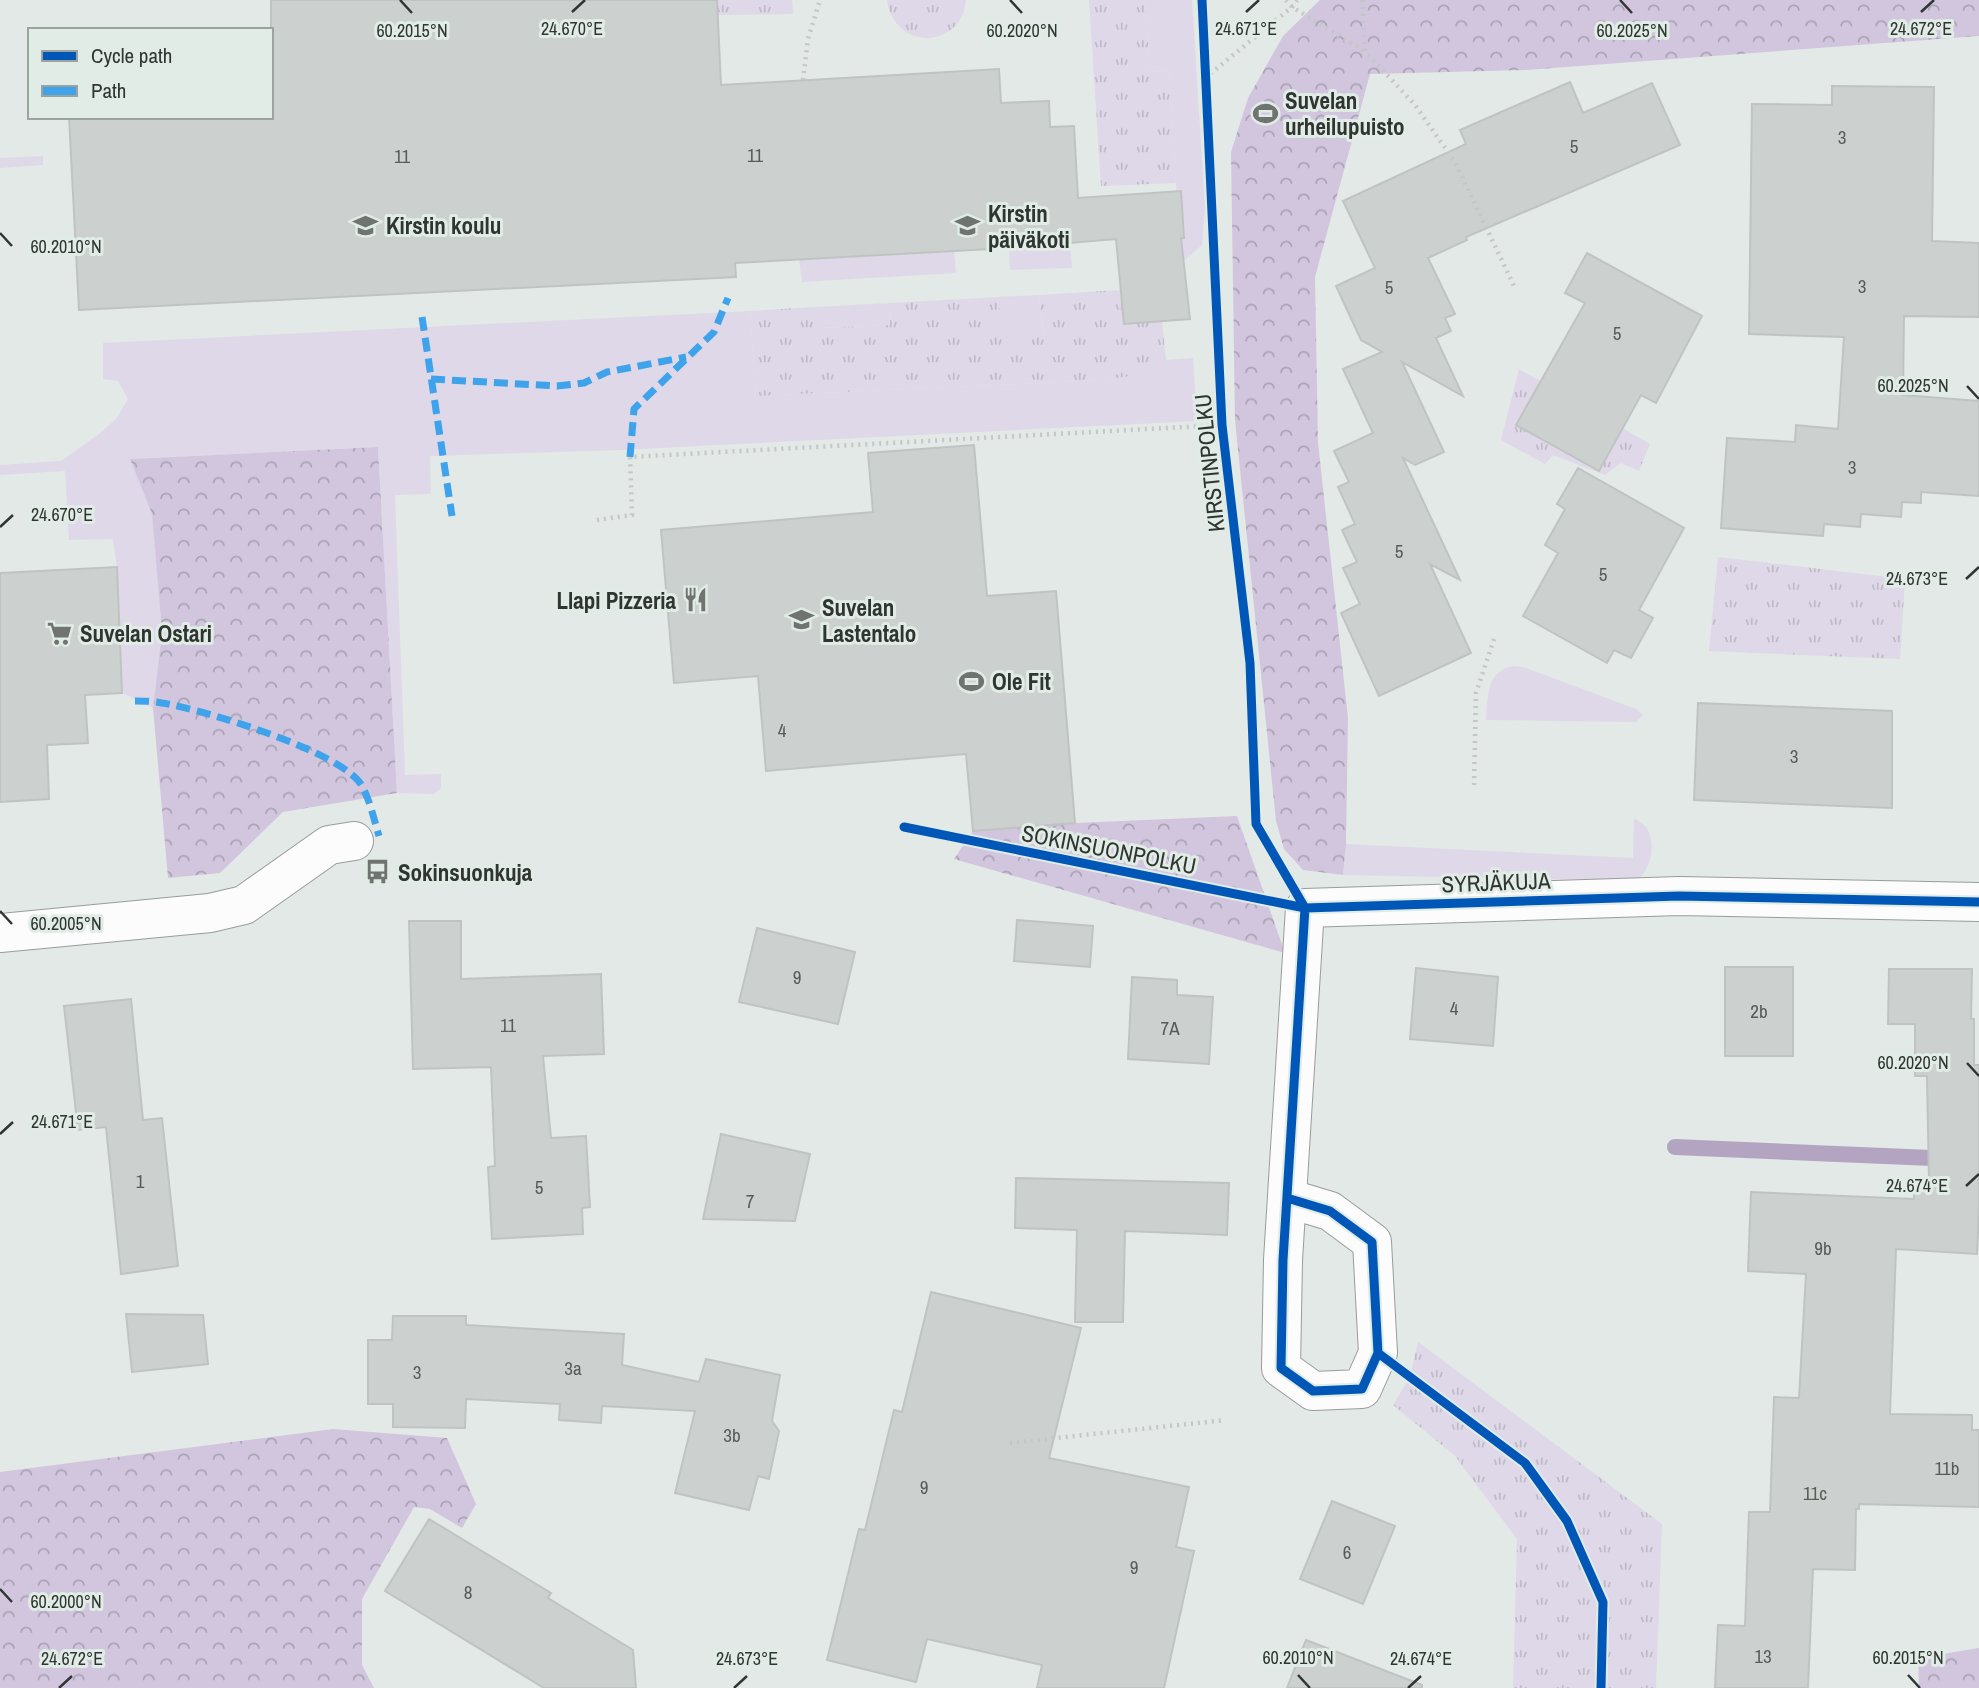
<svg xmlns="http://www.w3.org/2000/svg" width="1979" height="1688" viewBox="0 0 1979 1688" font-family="'Archivo Narrow',sans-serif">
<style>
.green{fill:#ded8e8}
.forest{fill:url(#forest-crowns)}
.park{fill:url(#park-tufts)}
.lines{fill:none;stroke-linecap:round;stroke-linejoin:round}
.stream{stroke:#b3a5c2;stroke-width:16}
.building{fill:#ccd1cf;stroke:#bfc4c2;stroke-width:2}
.minor-casing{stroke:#989d9a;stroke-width:40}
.path{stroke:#c5c6c5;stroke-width:4.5;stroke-dasharray:2 5;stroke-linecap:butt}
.minor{stroke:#fbfcfb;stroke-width:38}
.quiet{stroke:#3ea3eb;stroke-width:7;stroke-dasharray:14 7;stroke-linecap:butt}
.cycleway-casing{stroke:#e0ece5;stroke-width:13}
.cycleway{stroke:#0057b8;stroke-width:9}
.ticks{fill:none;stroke:#303532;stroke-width:2.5}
.labels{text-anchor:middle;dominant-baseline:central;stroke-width:6;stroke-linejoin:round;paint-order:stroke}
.number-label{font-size:19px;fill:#575c59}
.poi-label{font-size:23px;font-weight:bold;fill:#303532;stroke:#e0ece5;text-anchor:start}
.street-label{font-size:23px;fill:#303532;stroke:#e0ece5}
.ticks-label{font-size:18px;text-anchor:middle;fill:#303532;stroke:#e0ece5;stroke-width:6;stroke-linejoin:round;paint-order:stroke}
</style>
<defs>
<pattern id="forest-crowns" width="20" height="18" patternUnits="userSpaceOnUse" patternTransform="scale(1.75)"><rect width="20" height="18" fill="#d1c6de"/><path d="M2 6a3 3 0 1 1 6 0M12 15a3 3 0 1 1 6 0" fill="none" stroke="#aaa2b5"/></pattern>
<pattern id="park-tufts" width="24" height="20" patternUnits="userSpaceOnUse" patternTransform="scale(1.75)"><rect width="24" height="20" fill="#ded8e8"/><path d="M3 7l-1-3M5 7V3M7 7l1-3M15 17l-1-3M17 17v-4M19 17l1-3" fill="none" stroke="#bfbac7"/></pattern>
</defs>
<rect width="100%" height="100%" fill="#e3e9e6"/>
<path class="green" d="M1145 0H1192L1205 207 1202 245 1181 263 1169 71 1150 72Z
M43 156V165L0 168V158Z
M1070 243 1072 268 1010 270 1009 248Z
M954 251 956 273 802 282 799 259Z
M1039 295 1044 336 1002 341 998 297Z
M891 303 890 325 817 328 814 307Z
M750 311 756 396 1103 380 1153 373 1166 360 1193 358 1197 421 620 450 430 456 431 494 395 495 405 775 441 774V788L434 794 397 793 378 447 130 459 152 514 162 632 153 708 122 693 117 567 113 539 69 540 65 471 0 475V465L61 461 99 434 116 419 128 399 118 381 103 379V343Z
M1514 666 1523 667 1636 709 1643 715 1636 722 1486 720C1488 697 1486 670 1514 666Z
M1634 818C1638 821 1645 825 1647 829 1657 846 1650 869 1637 881L1343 875 1346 844 1633 858Z"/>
<path class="forest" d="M1320 0H1979V36L1526 70 1370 74 1315 277 1318 442 1348 718 1346 844 1343 875 1303 870 1284 849 1276 821 1235 420 1231 152 1248 98 1283 36Z
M378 447 397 793 283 812 220 873 168 878 153 708 162 632 152 514 130 459Z
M1237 816 1285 953 954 859 973 831 1075 823Z
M333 1429 447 1438 476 1504 462 1528 430 1509 414 1507 362 1599V1665L374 1688H0V1472Z
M1979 1648V1688H1919L1918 1658Z"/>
<path class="park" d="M717 0H792L793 14 718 15Z
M887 0H966C962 50 894 51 887 0Z
M1089 0H1145L1150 72 1169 71 1176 183 1101 186Z
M1120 290 1124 324 1162 321 1166 360 1153 373 1103 380 756 396 750 311 814 307 818 328 890 325 891 303 998 297 1003 341 1044 335 1039 295Z
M1519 369 1650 444 1639 471 1621 463 1605 475 1553 455 1545 464 1501 440Z
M1718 557 1905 579 1900 659 1709 651Z
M1418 1342 1662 1524 1656 1688H1513L1517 1539 1455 1456 1393 1405 1410 1377Z"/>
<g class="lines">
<path class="stream" d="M1675 1147 1979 1160"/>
</g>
<path class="building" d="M271 0H717L721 85 999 69 1001 103 1049 101 1050 127 1074 126 1078 198 1181 191 1184 238H1181L1190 319 1124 324 1116 239 1009 248 735 263 736 277 79 310 69 117H271Z
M1570 82 1583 113 1652 83 1680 145 1466 237 1467 240 1428 258 1455 314 1445 318 1451 331 1436 338 1463 396 1402 362 1444 452 1415 465 1403 458 1460 580 1430 564 1471 653 1379 696 1341 613 1360 604 1343 568 1357 562 1342 530 1355 524 1338 487 1349 482 1334 451 1373 433 1343 369 1382 352 1361 340 1336 286 1375 268 1343 201 1466 144 1460 130Z
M1832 86 1934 87 1932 241 1979 243V317L1904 316 1903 395 1979 401V496L1921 492V503L1902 502 1901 517 1861 514 1860 527 1824 524 1823 536 1721 528 1727 438 1795 442 1796 425 1838 429 1844 337 1749 334 1752 104 1832 105Z
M1587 253 1702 316 1656 403 1641 395 1599 471 1516 425 1585 303 1565 293Z
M974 445 987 596 1056 591 1075 823 973 831 966 754 766 771 758 676 674 683 661 530 873 512 868 453Z
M1578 468 1684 528 1639 610 1653 618 1631 658 1614 650 1607 663 1523 616 1558 553 1545 545 1565 509 1557 504Z
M117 567 122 693 85 695 88 743 47 745 49 799 0 802V573Z
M1698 703 1892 711V808L1694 800Z
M1017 920 1093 926 1090 967 1014 961Z
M409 921H461V979L601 974 604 1054 543 1056 551 1138 586 1136 590 1207 582 1208 583 1234 492 1239 488 1167 495 1166 491 1067 413 1069Z
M757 928 855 952 838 1024 739 1002Z
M1725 967H1793V1056H1725Z
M1416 968 1498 977 1493 1046 1410 1039Z
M1889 969H1972L1971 1019H1974V1065H1979V1208L1977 1254 1896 1249 1890 1414 1972 1415V1430H1979V1507L1859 1504V1509H1856L1855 1570 1813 1569 1808 1688H1715L1718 1625 1745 1626 1749 1512H1770L1774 1397 1799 1398 1806 1274 1748 1271 1751 1192 1914 1199V1181L1929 1182 1927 1076H1915V1024H1888Z
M1132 977 1177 980V995L1213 997 1209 1064 1128 1059Z
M131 999 143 1120 162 1118 178 1266 121 1274 106 1127 78 1130 64 1006Z
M721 1134 810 1154 795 1221 703 1219Z
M1016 1178 1229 1183 1227 1235 1125 1231 1123 1322H1075L1077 1230 1015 1228Z
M931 1292 1081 1328 1049 1458 1189 1487 1176 1547 1194 1551 1164 1688H1037L1042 1665 927 1639 916 1682 827 1660 859 1529 865 1530 894 1410 902 1412Z
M126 1314 203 1315 208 1364 132 1372Z
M393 1316H466V1325L624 1334 622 1365 699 1382 706 1359 780 1375 772 1421 779 1431 769 1479 758 1476 749 1510 675 1493 695 1411 602 1406 601 1423 559 1420 560 1404 466 1399 465 1428 393 1427V1404H368V1340H392Z
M1332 1501 1395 1526 1363 1604 1300 1579Z
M429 1519 551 1593 548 1598 633 1650 636 1688H544L385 1591Z
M1306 1640 1422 1685V1688H1287Z"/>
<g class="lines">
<defs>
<path id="minor" d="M0 933 210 913 244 905 329 845 354 841
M1287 1198 1330 1211 1372 1242 1378 1353 1362 1389 1313 1391 1281 1368 1283 1260 1305 908 1679 896 1979 902"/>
</defs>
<use href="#minor" class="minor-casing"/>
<path class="path" d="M1286 0 1292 7 1364 51
M1362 0 1365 51 1415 105 1455 162 1515 288
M1205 78 1292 7 1297 0
M803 80 808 39 820 0
M597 520 632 515 630 457 1222 425
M1474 785 1476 693 1494 639
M1010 1443 1225 1420"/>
<use href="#minor" class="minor"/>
<path class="quiet" d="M422 317 452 516
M431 379 557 386 584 383 607 372 686 357
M630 457 634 409 714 332 728 298
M135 701C144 701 154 701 162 703 201 709 344 752 362 786 370 800 374 820 379 836"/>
<defs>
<path id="cycleway" d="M1202 0 1222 425 1250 663 1256 824 1305 908
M904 827 1305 908
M1287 1198 1330 1211 1372 1242 1378 1353 1362 1389 1313 1391 1281 1368 1283 1260 1305 908 1679 896 1979 902
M1378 1353 1525 1463 1567 1521 1603 1602 1601 1688"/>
</defs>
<use href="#cycleway" class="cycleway-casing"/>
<use href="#cycleway" class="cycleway"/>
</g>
<path class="ticks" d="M400 0 412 13M1010 0 1022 13M1620 0 1632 13M572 12 585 0M1246 12 1259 0M1921 12 1934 0M0 233 12 246M1967 386 1979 399M0 527 13 515M1966 579 1979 567M0 911 12 924M1967 1063 1979 1076M0 1134 13 1122M1966 1186 1979 1174M0 1589 12 1602M1298 1675 1310 1688M1908 1675 1920 1688M59 1688 72 1676M734 1688 747 1676M1408 1688 1421 1676"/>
<defs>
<symbol id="stadium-bare" viewBox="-9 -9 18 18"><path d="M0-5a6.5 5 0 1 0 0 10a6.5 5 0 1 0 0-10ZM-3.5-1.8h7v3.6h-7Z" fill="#6f7471" stroke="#e0ece5" stroke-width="2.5" paint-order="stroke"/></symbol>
<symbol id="school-bare" viewBox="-9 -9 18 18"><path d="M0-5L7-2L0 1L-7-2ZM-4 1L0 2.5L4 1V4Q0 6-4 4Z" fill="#6f7471" stroke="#e0ece5" stroke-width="2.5" paint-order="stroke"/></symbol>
<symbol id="restaurant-bare" viewBox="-9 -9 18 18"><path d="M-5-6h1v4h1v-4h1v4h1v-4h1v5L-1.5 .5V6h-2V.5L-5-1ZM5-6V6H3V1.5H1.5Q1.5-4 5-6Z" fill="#6f7471" stroke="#e0ece5" stroke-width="2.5" paint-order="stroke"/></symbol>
<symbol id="supermarket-bare" viewBox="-9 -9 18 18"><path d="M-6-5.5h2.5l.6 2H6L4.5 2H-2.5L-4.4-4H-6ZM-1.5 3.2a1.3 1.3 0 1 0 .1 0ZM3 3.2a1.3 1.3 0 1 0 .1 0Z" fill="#6f7471" stroke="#e0ece5" stroke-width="2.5" paint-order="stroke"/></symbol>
<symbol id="bus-bare" viewBox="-9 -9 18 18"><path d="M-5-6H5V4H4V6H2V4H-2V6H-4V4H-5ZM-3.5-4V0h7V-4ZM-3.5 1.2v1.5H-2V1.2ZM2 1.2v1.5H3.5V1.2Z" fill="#6f7471" stroke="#e0ece5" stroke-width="2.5" paint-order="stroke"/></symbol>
</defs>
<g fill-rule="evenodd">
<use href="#stadium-bare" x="1248" y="96" width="35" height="35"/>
<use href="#school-bare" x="348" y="208" width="35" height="35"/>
<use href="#school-bare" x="950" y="208" width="35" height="35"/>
<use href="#restaurant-bare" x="678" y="582" width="35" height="35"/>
<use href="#school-bare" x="784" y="602" width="35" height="35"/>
<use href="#supermarket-bare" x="42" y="616" width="35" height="35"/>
<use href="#stadium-bare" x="954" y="664" width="35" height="35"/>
<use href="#bus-bare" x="360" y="854" width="35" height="35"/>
</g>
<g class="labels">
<g class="number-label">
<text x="1842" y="137">3</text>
<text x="1574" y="146">5</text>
<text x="755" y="155">11</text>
<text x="402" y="156">11</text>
<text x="1862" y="286">3</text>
<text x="1389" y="287">5</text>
<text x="1617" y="333">5</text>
<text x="1852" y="467">3</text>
<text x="1399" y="551">5</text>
<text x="1603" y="574">5</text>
<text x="782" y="730">4</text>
<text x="1794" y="756">3</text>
<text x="797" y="977">9</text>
<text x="1454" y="1008">4</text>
<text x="1759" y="1011">2b</text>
<text x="508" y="1025">11</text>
<text x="1170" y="1028">7A</text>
<text x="140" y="1181">1</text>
<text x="539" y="1187">5</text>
<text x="750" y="1201">7</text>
<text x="1823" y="1248">9b</text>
<text x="573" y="1368">3a</text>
<text x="417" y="1372">3</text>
<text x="732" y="1435">3b</text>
<text x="1947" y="1468">11b</text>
<text x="924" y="1487">9</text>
<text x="1815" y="1493">11c</text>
<text x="1347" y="1552">6</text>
<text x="1134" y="1567">9</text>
<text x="468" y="1592">8</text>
<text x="1763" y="1656">13</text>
</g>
<g class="poi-label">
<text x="1285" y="100">Suvelan<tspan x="1285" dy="26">urheilupuisto</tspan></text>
<text x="988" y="213">Kirstin<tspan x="988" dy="26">päiväkoti</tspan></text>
<text x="386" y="225">Kirstin koulu</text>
<text x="676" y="600" text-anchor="end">Llapi Pizzeria</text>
<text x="822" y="607">Suvelan<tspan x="822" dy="26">Lastentalo</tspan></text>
<text x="80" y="633">Suvelan Ostari</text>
<text x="992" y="681">Ole Fit</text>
<text x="398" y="872">Sokinsuonkuja</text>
</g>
<g class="street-label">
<text transform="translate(1209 463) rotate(-96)">KIRSTINPOLKU</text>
<text transform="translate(1109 849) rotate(11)">SOKINSUONPOLKU</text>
<text transform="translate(1496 882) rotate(-2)">SYRJÄKUJA</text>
</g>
</g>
<g class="ticks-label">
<text x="1921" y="35">24.672°E</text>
<text x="572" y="35">24.670°E</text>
<text x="1246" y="35">24.671°E</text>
<text x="412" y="37">60.2015°N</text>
<text x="1022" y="37">60.2020°N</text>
<text x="1632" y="37">60.2025°N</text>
<text x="66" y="253">60.2010°N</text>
<text x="1913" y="392">60.2025°N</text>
<text x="62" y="521">24.670°E</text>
<text x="1917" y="585">24.673°E</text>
<text x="66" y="930">60.2005°N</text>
<text x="1913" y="1069">60.2020°N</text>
<text x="62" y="1128">24.671°E</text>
<text x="1917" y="1192">24.674°E</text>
<text x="66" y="1608">60.2000°N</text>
<text x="1298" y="1664">60.2010°N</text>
<text x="1908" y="1664">60.2015°N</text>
<text x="72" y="1665">24.672°E</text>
<text x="747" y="1665">24.673°E</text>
<text x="1421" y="1665">24.674°E</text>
</g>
<rect x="28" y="28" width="245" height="91" fill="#e0ece5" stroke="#9aa39d" stroke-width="2"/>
<rect x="42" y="51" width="35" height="10" fill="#0057b8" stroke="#9aa39d" stroke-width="2"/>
<text x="91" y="63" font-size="21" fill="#303532">Cycle path</text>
<rect x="42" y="86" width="35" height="10" fill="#3ea3eb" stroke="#9aa39d" stroke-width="2"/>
<text x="91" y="98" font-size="21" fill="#303532">Path</text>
</svg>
